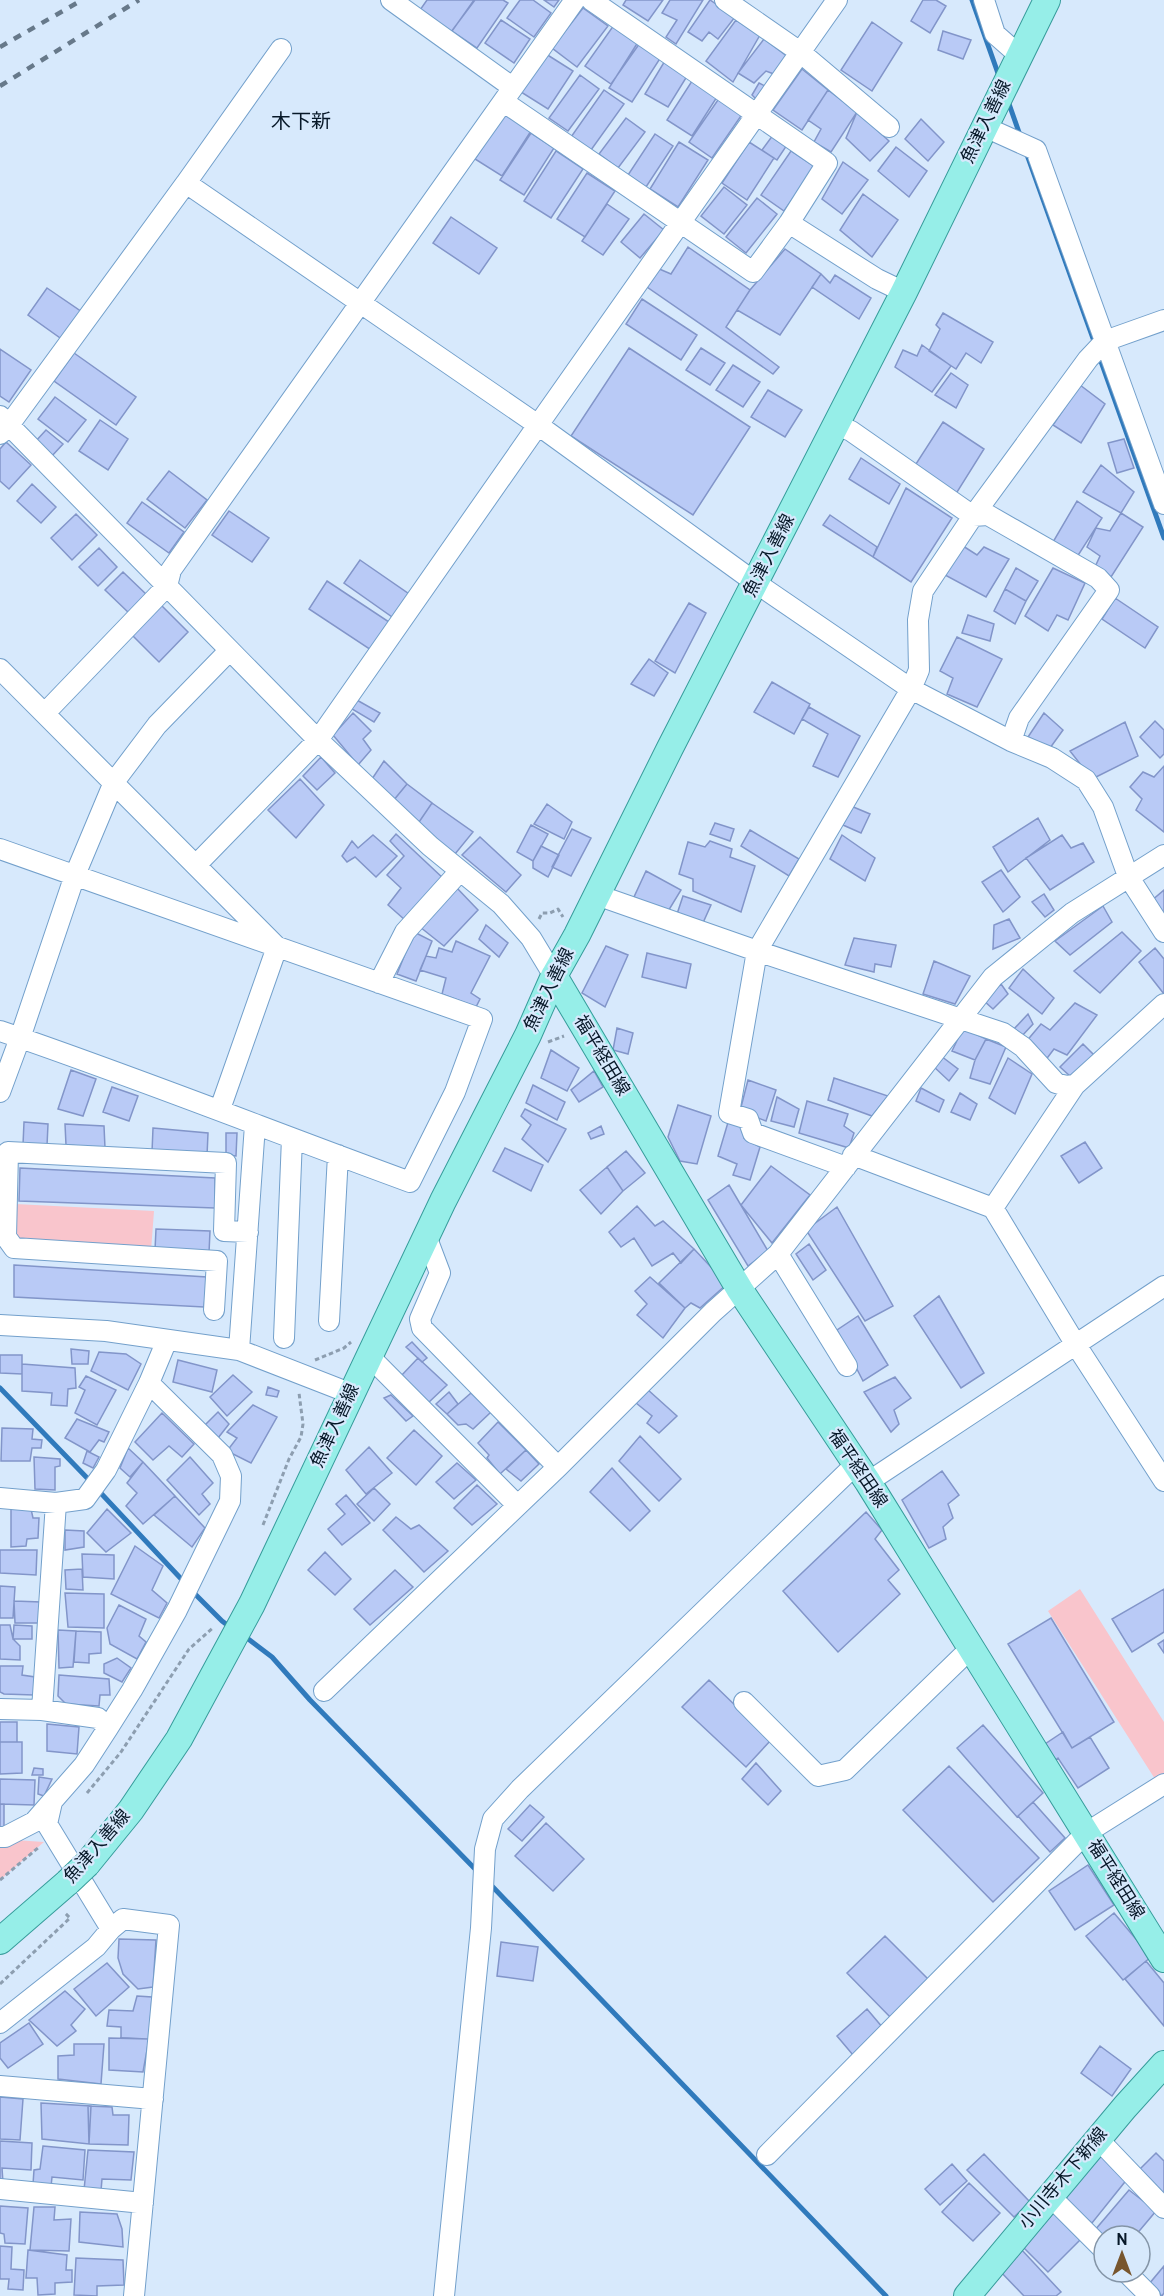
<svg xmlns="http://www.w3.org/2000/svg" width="1164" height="2296" viewBox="0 0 1164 2296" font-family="Overpass,'Noto Sans JP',sans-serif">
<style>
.green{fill:#f9c5cc}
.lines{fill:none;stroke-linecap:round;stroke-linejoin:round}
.stream{stroke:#307abc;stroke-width:5}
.building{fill:#b9caf6;stroke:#8295c9;stroke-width:1.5}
.minor-casing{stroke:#73a0cb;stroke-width:22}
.major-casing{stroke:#369c9b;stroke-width:28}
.path{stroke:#8d9eb0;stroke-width:3;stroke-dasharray:4.5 3;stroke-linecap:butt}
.minor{stroke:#fff;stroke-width:20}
.major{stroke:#96eee8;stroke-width:26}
.rail{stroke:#67798a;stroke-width:4.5;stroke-dasharray:8 8;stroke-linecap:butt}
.major-bridge-casing{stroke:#369c9b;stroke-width:28;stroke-linecap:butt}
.major-bridge{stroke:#96eee8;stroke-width:26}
.labels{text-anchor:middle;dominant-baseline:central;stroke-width:4.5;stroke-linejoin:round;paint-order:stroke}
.street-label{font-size:18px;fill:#071828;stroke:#d7e9fc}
.neighbourhood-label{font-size:20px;fill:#071828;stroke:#d7e9fc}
</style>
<rect width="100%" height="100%" fill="#d7e9fc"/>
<path class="green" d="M15 1204 154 1211 151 1251 15 1244Z
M1080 1589 1164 1722V1774L1155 1779 1048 1611Z
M0 1839 44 1842 0 1880Z"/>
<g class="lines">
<path class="stream" d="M972 0 1000 79
M1008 101 1021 138
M1026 152 1095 344
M1099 356 1164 538
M0 1388 91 1482
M97 1489 185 1583
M191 1590 222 1621 230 1627
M243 1635 272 1657 310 1700 479 1873
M490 1884 886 2296"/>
</g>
<path class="building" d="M427 0H475L451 32 420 10Z
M474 0H503L508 3 477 48 452 31Z
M520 0H533L551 13 534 37 507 18Z
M544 0H559L554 7Z
M626 0H663L648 21 623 5Z
M670 0H703L676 44 666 37 677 20 662 13Z
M710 0 735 17 718 39 709 32 702 41 688 32Z
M923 0H936L946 6 930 33 911 21Z
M583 8 608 26 577 67 552 48Z
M501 20 530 39 514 63 485 43Z
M736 20 760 35 733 82 706 61Z
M872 22 902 43 872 91 841 70Z
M614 25 640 43 611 84 585 66Z
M943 31 971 40 963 59 938 50Z
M764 39 788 57 774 74 766 71 754 83 738 73Z
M638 42 661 57 632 102 609 88Z
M546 54 573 71 548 109 521 92Z
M666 59 689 73 668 107 645 94Z
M802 69 828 90 802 130 773 110Z
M580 75 599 89 568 131 549 118Z
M692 81 717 97 692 136 667 120Z
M759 83 767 87 758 101 752 95Z
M604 90 624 104 591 150 571 137Z
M828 90 857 112 831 152 814 142 821 129 808 120Z
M720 97 743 113 712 158 689 142Z
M857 112 889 141 870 161 846 138Z
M504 114 531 131 502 176 475 159Z
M626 118 645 132 618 168 599 154Z
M921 119 944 142 928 161 905 139Z
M531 133 554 148 524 195 500 180Z
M655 134 673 146 646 187 628 175Z
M773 135 787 145 777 160 762 150Z
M679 142 708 160 678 207 650 189Z
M749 142 774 158 747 200 722 183Z
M896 147 927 171 909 197 878 171Z
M556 151 583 169 551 218 524 201Z
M791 151 815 167 784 211 761 195Z
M843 162 868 180 842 214 822 199Z
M587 173 615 191 585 237 557 219Z
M724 187 747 205 724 234 701 216Z
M863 194 898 220 872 257 840 230Z
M757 198 777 214 746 253 726 237Z
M607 204 629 219 603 255 582 241Z
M644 214 664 230 640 258 621 242Z
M451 217 497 248 479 274 433 243Z
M688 247 750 290 726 327 779 367 773 374 647 287 657 268 671 274Z
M785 249 821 274 780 335 737 310 750 290Z
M821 274 830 283 835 275 871 298 859 319 812 287Z
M47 288 82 312 63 340 28 315Z
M642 299 697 335 681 360 626 324Z
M943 313 993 342 981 363 966 353 956 369 929 351 940 329 936 325Z
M922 345 951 366 932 392 895 367 903 350 917 356Z
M629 348 750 427 693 515 571 436Z
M701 348 725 363 710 385 686 370Z
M0 349 31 370 9 402 0 396Z
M74 353 136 397 116 425 54 381Z
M733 365 760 382 743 407 716 390Z
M951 373 968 385 956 408 935 395Z
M1080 385 1105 404 1081 443 1053 425Z
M768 390 802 410 785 437 751 417Z
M55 397 86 420 68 442 38 419Z
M100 420 128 439 108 470 79 451Z
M943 422 984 449 954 497 914 467Z
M46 430 63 444 51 457 35 442Z
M1124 439 1134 468 1117 473 1108 443Z
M6 442 31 465 9 489 0 481V449Z
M861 458 900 484 889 504 849 479Z
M1101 465 1134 492 1121 513 1083 492Z
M169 471 207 500 185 528 147 499Z
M32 484 56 507 41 523 17 501Z
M906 488 952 518 911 582 873 557Z
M1077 501 1102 518 1077 557 1053 542Z
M142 502 184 532 169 553 127 523Z
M229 511 269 538 252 562 212 535Z
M1121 513 1143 527 1111 577 1095 567 1100 556 1087 547 1096 528 1110 531Z
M76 514 97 535 72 560 51 538Z
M830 515 877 547 873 557 823 525Z
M963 546 977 555 984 547 1009 559 986 597 945 575Z
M99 548 117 567 98 586 79 567Z
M360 560 412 596 395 619 344 583Z
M1016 568 1038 581 1026 601 1005 589Z
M1053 568 1085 583 1068 620 1057 615 1048 631 1025 616Z
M123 572 148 596 130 614 105 590Z
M327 581 389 622 371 650 309 609Z
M1005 589 1026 601 1015 624 994 611Z
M1115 598 1158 627 1145 648 1102 619Z
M689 603 706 613 675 673 655 661Z
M160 604 188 632 159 662 131 634Z
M968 615 994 624 990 641 962 633Z
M957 637 1002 659 977 707 947 694 953 678 940 671Z
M649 659 668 673 654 696 631 684Z
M772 682 810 704 794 734 754 712Z
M355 699 380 713 374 722 352 709Z
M809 707 860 736 838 777 813 766 828 734 802 719Z
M353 713 371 731 363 739 371 750 358 765 333 735Z
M1044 713 1063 730 1050 748 1028 737Z
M1155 721 1164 730V754L1160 758 1140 737Z
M1125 722 1138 756 1092 779 1070 751Z
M321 757 335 773 317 790 303 776Z
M384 761 407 784 393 801 372 779Z
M1164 766V832L1136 810 1142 799 1130 787 1143 772 1154 777Z
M300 779 324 805 296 838 268 810Z
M407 784 432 803 417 825 393 801Z
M432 803 473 832 455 854 417 825Z
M547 804 572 822 564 839 534 824Z
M851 806 870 814 861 833 843 825Z
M1038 818 1050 840 1008 872 993 847Z
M715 823 734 829 730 841 710 834Z
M531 825 548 834 533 861 517 852Z
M572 829 591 838 571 876 552 867Z
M750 830 799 859 789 876 741 846Z
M396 834 445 880 405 920 388 905 401 888 387 875 404 856 390 841Z
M373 835 397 856 376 877 355 857 347 862 342 856 352 841 358 848Z
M842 835 875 858 865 881 830 859Z
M1062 835 1071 848 1083 843 1094 862 1050 890 1026 858Z
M480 837 521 875 506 892 462 855Z
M710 841 732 849 730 857 755 866 741 912 693 891V879L679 874 688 842 705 847Z
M541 846 559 855 548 877 533 868V861Z
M1001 870 1020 897 1003 912 982 882Z
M646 871 681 890 667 913 634 897Z
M455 886 478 910 444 946 420 927Z
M1164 890V914L1151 901Z
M1044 894 1054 910 1045 917 1032 902Z
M683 896 711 905 702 925 676 917Z
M1103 906 1112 922 1070 955 1055 941Z
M1009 919 1020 938 993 949 994 925Z
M486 925 508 943 499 957 479 939Z
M414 932 432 941 416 981 397 974Z
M1122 932 1141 951 1100 993 1074 971Z
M854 938 896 945 891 967 875 964 874 972 845 965Z
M456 941 490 956 471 993 480 999 476 1007 442 994 446 978 420 970 426 956 436 958 439 948 452 952Z
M606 946 628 955 605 1007 582 993Z
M1155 948 1164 959V994L1139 962Z
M647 953 691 964 686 988 642 977Z
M934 961 970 976 955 1004 923 994Z
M1023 969 1054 998 1042 1014 1009 988Z
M1001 984 1008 994 993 1009 983 1000Z
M1075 1003 1097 1015 1067 1055 1054 1049 1045 1061 1025 1043 1041 1024 1050 1030Z
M1028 1014 1033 1024 1021 1037 1013 1030Z
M617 1028 633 1033 628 1054 613 1050Z
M963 1028 986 1039 975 1060 952 1051Z
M986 1039 1006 1047 990 1084 970 1078 975 1060Z
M1083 1044 1094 1055 1070 1076 1060 1067Z
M551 1050 579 1068 567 1091 541 1078Z
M941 1056 958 1069 949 1081 933 1066Z
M1008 1058 1032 1074 1015 1114 989 1098Z
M71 1070 96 1079 83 1116 58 1109Z
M594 1071 603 1087 579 1102 571 1090Z
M834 1078 888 1096 872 1116 828 1100Z
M748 1080 776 1090 766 1121 740 1111Z
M533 1085 565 1102 557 1120 526 1103Z
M112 1087 138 1096 129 1121 103 1112Z
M921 1088 944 1100 939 1112 916 1101Z
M960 1093 977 1104 970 1120 951 1112Z
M777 1097 799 1109 794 1127 771 1121Z
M807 1101 848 1114 844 1126 854 1133 849 1148 799 1133Z
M678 1105 711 1116 697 1164 680 1161 668 1137Z
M525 1109 566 1129 548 1162 522 1139 531 1125 521 1116Z
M729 1119 746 1125 744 1138 760 1147 750 1180 733 1175 737 1164 718 1156Z
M24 1122 48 1124 47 1146 23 1145Z
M65 1124 104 1126 105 1148 66 1145Z
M601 1126 604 1134 591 1139 588 1133Z
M153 1128 208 1133 207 1156 152 1152Z
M226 1133H237L236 1156 226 1155Z
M1085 1142 1102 1168 1079 1183 1061 1156Z
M505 1148 543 1165 531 1191 493 1171Z
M626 1151 645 1173 623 1191 607 1167Z
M771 1166 810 1195 772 1243 741 1205Z
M607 1167 623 1191 601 1214 580 1190Z
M20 1168 215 1178V1208L19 1201Z
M729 1185 768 1251 748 1266 708 1200Z
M637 1206 655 1226 663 1221 694 1249 681 1263 673 1253 652 1266 634 1238 621 1247 609 1232Z
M837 1207 893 1306 865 1321 806 1230Z
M156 1229 210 1231 209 1253 155 1250Z
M809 1244 826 1270 813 1280 796 1254Z
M694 1249 727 1284 700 1308 691 1303 685 1308 659 1283Z
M14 1265 207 1277 204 1307 14 1297Z
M650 1277 685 1308 663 1338 637 1315 647 1304 635 1291Z
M939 1296 984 1373 961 1388 914 1316Z
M858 1316 888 1365 863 1381 837 1330Z
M412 1342 427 1358 422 1362 406 1347Z
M71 1349 89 1351 88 1364H72Z
M99 1352 126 1354 141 1364 128 1390 91 1371Z
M0 1355H22V1374L0 1373Z
M418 1358 447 1385 427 1404 401 1376Z
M178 1360 217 1370 212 1392 173 1382Z
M22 1364 75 1368 76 1388 68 1389 67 1406 51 1405 52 1393 22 1391Z
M233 1375 252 1392 227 1416 210 1397Z
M86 1376 116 1390 97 1425 75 1413 85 1390 79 1387Z
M895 1377 911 1398 894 1410 899 1424 891 1432 864 1392Z
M268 1387 279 1391 277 1397 266 1395Z
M647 1389 677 1416 659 1433 647 1423 652 1416 636 1403Z
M449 1392 458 1404 447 1414 436 1404Z
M471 1393 491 1412 473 1429 466 1424 458 1425 447 1414Z
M391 1395 413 1416 406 1421 384 1398Z
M253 1405 277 1417 251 1463 227 1451 237 1438 227 1432Z
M218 1412 229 1424 218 1438 205 1425Z
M162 1413 194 1444 182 1457 169 1446 153 1460 135 1442Z
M77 1419 109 1432 104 1442 99 1440 90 1452 65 1438Z
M498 1422 526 1450 500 1474 487 1458 489 1455 478 1443Z
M2 1428 33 1429 32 1439 42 1440 41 1448H32L30 1461H1Z
M414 1430 442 1456 416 1485 387 1458Z
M640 1436 681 1479 659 1501 619 1461Z
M369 1447 392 1473 366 1494 346 1470Z
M128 1448 143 1462 130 1477 120 1468Z
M526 1450 539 1464 521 1481 506 1469Z
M87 1451 99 1457 93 1468 83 1463Z
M34 1457 60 1459V1466L55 1467V1490L35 1489Z
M190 1457 213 1483 202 1494 210 1504 199 1515 167 1480Z
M143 1462 175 1496 143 1524 126 1506 137 1493 127 1483Z
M457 1463 476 1480 454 1499 436 1482Z
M612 1468 650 1511 630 1531 590 1492Z
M942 1471 959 1495 948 1504 953 1518 943 1527 946 1539 929 1548 902 1500Z
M477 1485 497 1504 472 1525 454 1508Z
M374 1488 390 1504 374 1521 357 1504Z
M346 1495 370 1523 342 1545 328 1529 345 1514 336 1504Z
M175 1496 205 1528 192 1547 154 1515Z
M11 1509H31L33 1518H39L38 1538 27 1539 26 1546 11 1547Z
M107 1509 131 1533 106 1552 87 1533Z
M866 1512 882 1530 875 1539 899 1570 888 1580 900 1594 838 1652 783 1591Z
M396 1517 411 1529 419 1525 448 1551 424 1572 383 1530Z
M65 1530 84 1531V1547L65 1550Z
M135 1546 163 1566 152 1590 167 1603 159 1618 111 1594Z
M0 1550H37L36 1575 0 1573Z
M325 1552 351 1579 335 1595 308 1570Z
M82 1554 114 1555V1579L83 1577Z
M82 1569 83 1590 66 1589 65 1570Z
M395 1570 413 1587 370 1625 354 1609Z
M0 1586 15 1587 13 1618H0Z
M1164 1589V1632L1132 1652 1112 1619Z
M65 1593 104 1594V1628L68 1627Z
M14 1601 41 1602 40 1623H15Z
M119 1605 146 1619 139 1636 146 1642 137 1659 110 1644 107 1628Z
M1051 1618 1114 1722 1072 1748 1008 1644Z
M0 1625H10L13 1639 20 1646V1660L0 1659Z
M14 1625 32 1626V1639H13Z
M58 1630 76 1631 73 1667 59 1668Z
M76 1631 101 1632V1653L89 1654V1663L74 1662Z
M1164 1640V1653L1158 1644Z
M117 1658 131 1668 122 1682 104 1673V1664Z
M0 1666H23L22 1675 35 1677 34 1695 4 1694 0 1692Z
M59 1675 109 1679 110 1695H100L99 1706 66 1704 58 1696Z
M709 1680 771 1740 746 1767 682 1707Z
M0 1722H17V1742H0Z
M47 1724 79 1727 77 1754 47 1751Z
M983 1725 1043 1793 1017 1817 957 1748Z
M1063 1732 1072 1748 1090 1737 1109 1768 1078 1788 1058 1758 1053 1762 1042 1746Z
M0 1742H22V1773L0 1774Z
M756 1763 781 1791 768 1805 742 1779Z
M949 1766 1039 1858 993 1902 903 1810Z
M34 1768 43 1769V1775H32Z
M39 1777 52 1779 44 1796 38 1794Z
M0 1779 35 1780 34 1805 0 1804Z
M1033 1802 1065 1838 1050 1852 1018 1816Z
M0 1804H4V1828H0Z
M530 1805 544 1817 522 1841 508 1829Z
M546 1823 584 1859 553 1891 515 1856Z
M1088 1865 1114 1905 1075 1930 1049 1891Z
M1114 1913 1151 1957 1123 1980 1086 1936Z
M885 1936 931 1982 893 2020 847 1973Z
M119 1939 156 1940 153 1987 138 1989 123 1974 118 1958Z
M501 1942 538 1947 533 1981 497 1976Z
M1146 1961 1164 1983V2026L1125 1979Z
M107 1963 129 1987 96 2016 74 1989Z
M65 1991 85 2009 71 2025 76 2031 57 2046 29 2020Z
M137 1996 152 1997 149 2039 121 2038V2027L107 2026 109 2010 133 2011Z
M867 2009 883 2028 853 2055 837 2036Z
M29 2023 43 2044 8 2068 0 2058V2043Z
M109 2038 149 2039 143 2072 109 2070Z
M74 2044H104L101 2084 58 2079V2056L74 2055Z
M1100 2046 1131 2069 1112 2096 1081 2073Z
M0 2097 23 2099 20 2140 0 2139Z
M41 2103 91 2106 89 2144 42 2139Z
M88 2106 112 2107 113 2115H129L128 2145 89 2144Z
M0 2141 32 2143 31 2170 2 2168 3 2183 0 2182Z
M43 2146 85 2150 83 2180 52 2177 51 2187 33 2184 34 2170 40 2169Z
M88 2150 134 2152 131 2180 102 2179 101 2191 84 2190Z
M1096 2152 1128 2178 1092 2223 1060 2198Z
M1156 2153 1164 2161V2200L1137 2172Z
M984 2154 1030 2202 1014 2217 967 2170Z
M952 2164 967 2181 940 2205 925 2189Z
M969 2183 1000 2213 973 2241 942 2212Z
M1129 2190 1156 2211 1135 2236 1104 2237 1095 2230Z
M0 2206 28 2208 25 2244 5 2243 4 2234 0 2233Z
M34 2207H55L54 2220 71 2219 69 2251 30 2250Z
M1051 2209 1081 2239 1048 2272 1018 2242Z
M80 2212 117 2214 122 2229 123 2247 79 2242Z
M0 2246 12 2247 11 2269 24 2270 23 2290 8 2289 9 2279H0Z
M1020 2248 1061 2292 1056 2296H1024L998 2269Z
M28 2250 67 2255 66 2270H72V2282L55 2283V2294L38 2295 37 2278H26Z
M76 2258 123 2260 124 2285 97 2286V2296L74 2295Z
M1164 2266V2293L1162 2296 1149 2284Z"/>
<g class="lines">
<defs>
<path id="minor" d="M391 0 512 87
M591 0 827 163 789 223
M725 0 800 52 889 127
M837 0 538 425 756 583 911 689 757 951 729 1113 748 1119 753 1133 846 1167
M984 0 995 34 1020 56
M504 102 753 272 789 223 877 279 904 292
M985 127 1036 150 1164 504
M186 183 281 49
M1164 320 1105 341 1088 359 973 516 923 591 918 620 919 670 911 689 1011 741 1052 758 1086 780 1103 807 1128 876 1164 932
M0 416 318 740 430 846 501 904 531 938 554 976
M837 425 851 431 973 516 988 515 1098 578 1109 590 1019 718 1011 741
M0 434 9 425 186 183 538 425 318 740 196 865
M0 669 277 947 220 1109
M45 713 167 586 171 570 575 0
M0 849 482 1019 455 1092 410 1182C273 1132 138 1078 0 1031
M597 895 757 951 1003 1033 1023 1047 1056 1083 1066 1086 1075 1085 1164 1004
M379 983 405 932 460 871
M0 1092 20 1038 75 875 114 782 157 725 229 651
M853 1155 993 1208 1076 1345 1164 1481
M993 1208 1075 1085
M426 1236 440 1273 420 1319 422 1328 558 1467
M778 1254 847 1366
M214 1310 217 1261 14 1248 6 1237 8 1152 226 1163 224 1231 248 1232
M329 1321 338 1155
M0 1325 106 1331 239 1350 352 1394
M284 1338 292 1138
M239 1350 255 1125
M369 1356 517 1505
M868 1482 1164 1286
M0 1498 56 1503 85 1499 106 1470 149 1383 167 1340
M324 1691 558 1467 713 1312 778 1254 993 977 1072 913 1164 855
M744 1702 818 1776 845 1770 971 1648
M0 1709 42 1710 98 1718 108 1728
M42 1710 56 1503
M52 1802 47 1824 111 1929
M0 1837H5L34 1822 84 1765 108 1728 132 1690 177 1610 230 1501 231 1476 222 1455 149 1383
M0 2023 96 1947 111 1929 123 1919 169 1925 134 2296
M0 2086 153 2099
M1098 2139 1164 2208
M767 2155 1086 1833 1164 1784
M0 2189 143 2203
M1050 2196 1104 2250
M1126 2272 1150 2296
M444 2296 481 1928 485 1849 493 1819 520 1789 855 1465"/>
<path id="major" d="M554 976 740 1290 868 1482 1164 1959
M87 1864 131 1810 179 1739 252 1604 443 1201 528 1035 554 976 577 935 670 748 904 292 1047 0
M0 1941 68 1882
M967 2296 1125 2107 1164 2064"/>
</defs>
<use href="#minor" class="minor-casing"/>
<use href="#major" class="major-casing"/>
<path class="path" d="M539 919 542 913H550L558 909 563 917
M548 1042 564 1036
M315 1360 344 1348 351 1342
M263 1525 289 1459 301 1437 303 1424 299 1393
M87 1793 121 1752 189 1649 214 1627
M0 1880 39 1847
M0 1984 70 1918 65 1913"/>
<use href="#minor" class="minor"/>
<use href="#major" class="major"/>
<path class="rail" d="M0 47 82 0
M0 86 139 0"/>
<defs>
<path id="major-bridge" d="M68 1882 87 1864"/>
</defs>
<use href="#major-bridge" class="major-bridge-casing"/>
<use href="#major-bridge" class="major-bridge"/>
</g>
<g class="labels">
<g class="street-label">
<text transform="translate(987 122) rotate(-64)">魚津入善線</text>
<text transform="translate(770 556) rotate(-63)">魚津入善線</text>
<text transform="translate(550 990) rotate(-64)">魚津入善線</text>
<text transform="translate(601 1056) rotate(59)">福平経田線</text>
<text transform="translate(336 1426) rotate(-65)">魚津入善線</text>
<text transform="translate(857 1469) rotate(56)">福平経田線</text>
<text transform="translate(98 1847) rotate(-49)">魚津入善線</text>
<text transform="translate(1115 1880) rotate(58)">福平経田線</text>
<text transform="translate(1064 2179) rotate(-50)">小川寺木下新線</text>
</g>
<g class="neighbourhood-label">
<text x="301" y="123">木下新</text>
</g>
</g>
<g transform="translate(1122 2254)"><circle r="28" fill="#d7e9fc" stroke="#8495a7" stroke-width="1.5"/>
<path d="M0-4.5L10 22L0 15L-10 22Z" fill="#78562e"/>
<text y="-9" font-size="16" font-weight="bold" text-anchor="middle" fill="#071828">N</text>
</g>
</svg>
